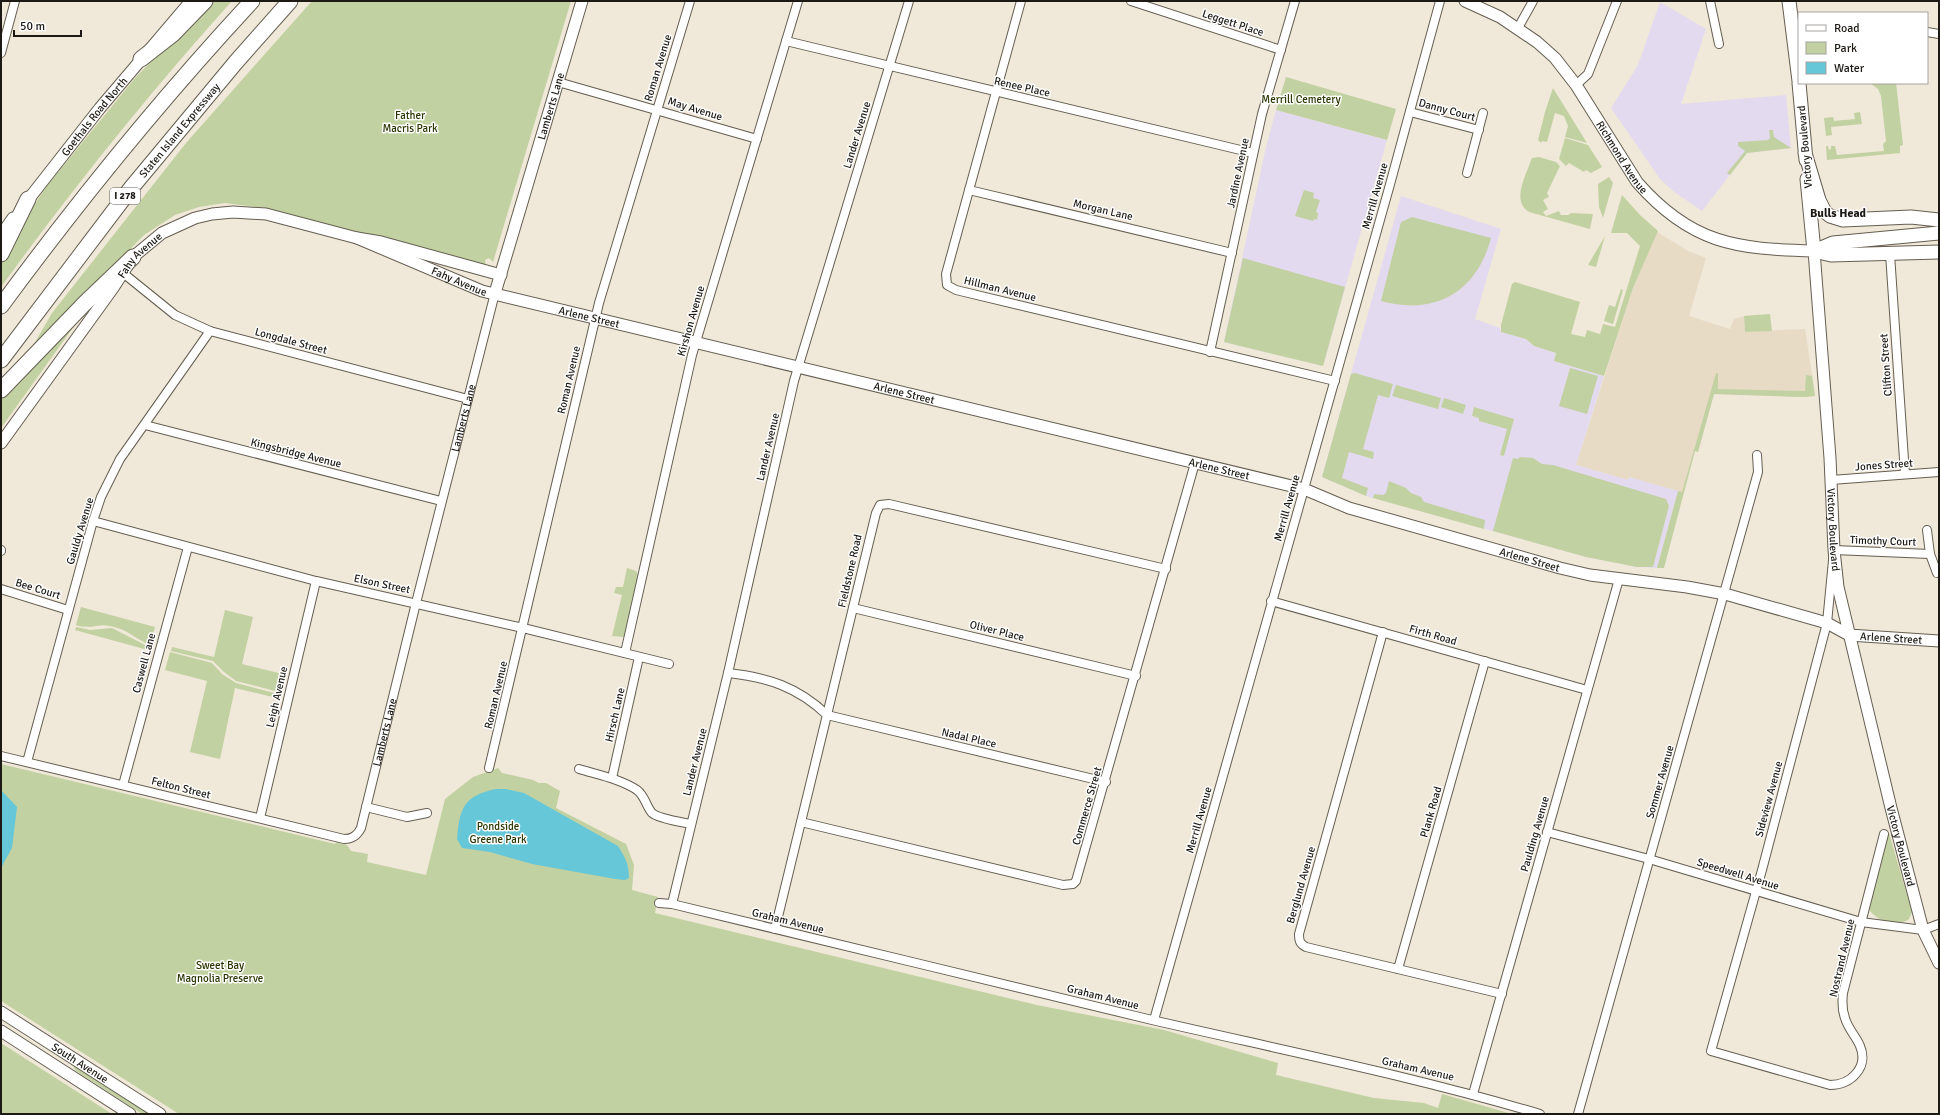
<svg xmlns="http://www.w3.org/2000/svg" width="1940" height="1115" viewBox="0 0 1940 1115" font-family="Signika,sans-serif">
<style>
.built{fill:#e7dbc5}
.education{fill:#e4daef}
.green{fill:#c2d1a1}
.water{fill:#66c7d8}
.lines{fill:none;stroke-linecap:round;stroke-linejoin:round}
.street-casing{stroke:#655e51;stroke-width:10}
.secondary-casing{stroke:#655e51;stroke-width:13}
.primary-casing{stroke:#655e51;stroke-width:15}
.highway-casing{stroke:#655e51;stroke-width:17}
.street{stroke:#fff;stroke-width:8}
.secondary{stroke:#fff;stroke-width:11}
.primary{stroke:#fff;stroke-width:13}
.highway{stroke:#fff;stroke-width:15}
.labels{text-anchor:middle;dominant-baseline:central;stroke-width:3;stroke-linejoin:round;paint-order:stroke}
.shield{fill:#fff;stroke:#615f5b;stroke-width:1}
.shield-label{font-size:10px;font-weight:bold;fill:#1d1a15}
.street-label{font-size:11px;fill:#1d1a15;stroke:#fff}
.park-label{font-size:11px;fill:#2a3500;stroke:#fff}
.neighbourhood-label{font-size:12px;font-weight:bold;fill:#1d1a15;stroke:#fff}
</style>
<rect width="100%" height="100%" fill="#f0e8d8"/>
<path class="built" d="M1657 232 1688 251 1706 258 1689 316 1730 329 1734 319 1744 316 1745 332 1805 329 1814 387 1815 396 1804 397 1714 394 1698 452 1695 451 1683 493 1629 477 1628 480 1576 465 1633 288Z"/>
<path class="education" d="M1660 2 1706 29 1681 104 1786 95 1791 148 1747 153 1702 211 1673 191 1660 179 1611 108 1638 65Z
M1276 110 1387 140 1323 366 1224 342 1266 147Z
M1401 196 1501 229 1475 319 1500 328 1501 332 1526 339 1534 346 1556 353 1554 361 1604 376 1576 465 1628 480 1629 477 1678 491 1657 568 1637 567 1586 557 1366 496 1322 477Z"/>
<path class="green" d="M211 1H232C150 92 73 188 1 287V264L16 232 46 187 135 78Z
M312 1H571L493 262 489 258 485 260 486 267 272 209 225 203 199 207 175 215 144 235 30 351 52 313 186 143Z
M1286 77 1396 109 1387 140 1276 110Z
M1870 83H1896L1903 145 1900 146V153L1827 160 1826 146H1828L1829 150 1831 149V146H1835L1837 155 1884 151 1883 144 1886 141 1881 96 1878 89Z
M1553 88 1587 143 1565 137 1568 126 1564 116 1555 113 1547 142 1542 141 1541 143 1538 140 1545 112Z
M1860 112 1862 124 1831 127 1832 135 1826 136 1824 118 1833 117 1834 121 1855 119 1854 113Z
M1769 130H1773L1774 137 1791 148 1747 153 1730 175 1727 173 1745 151 1738 146V142L1768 140 1770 138Z
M1565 138 1588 145 1602 167 1591 173 1586 170 1584 172 1569 163 1566 166 1559 159Z
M1539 157 1556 162 1560 166 1547 193 1549 197 1543 200 1548 209 1543 212 1546 216 1559 211 1561 215H1568L1571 213 1593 214 1590 229 1529 212C1511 201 1526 176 1531 160L1532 158Z
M1609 177 1613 183 1603 218 1599 207 1598 184Z
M1304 190 1314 193 1313 198 1320 200 1316 212 1318 213 1317 220 1314 219 1313 221 1295 216Z
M1622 195 1640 215 1658 231 1633 288 1604 376 1554 361 1556 353 1534 346 1526 339 1501 332V325L1512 284 1515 282 1580 302 1571 334 1585 337 1587 330 1600 334 1603 324 1615 327 1640 246 1627 233H1611Z
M1412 217 1491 238C1477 292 1435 316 1381 301L1401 222Z
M1605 236 1596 267 1588 265Z
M1243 258 1345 287 1323 366 1224 342Z
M1621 289 1623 290 1613 324 1604 321 1609 305 1615 307Z
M85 311 1 428V399Z
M1770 314 1772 331 1745 332 1744 316Z
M1570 368 1598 376 1587 414 1559 406Z
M1355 373 1393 384 1389 398 1378 395 1363 449 1374 452 1373 459 1349 452 1342 478 1368 488 1366 496 1322 477 1351 374Z
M1716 373H1718V389L1805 391 1806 375 1812 376 1815 396 1804 397 1714 394 1698 452 1695 451 1664 568H1657L1678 491 1682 492Z
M1396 385 1441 398 1438 409 1392 396Z
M1444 398 1466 405 1463 414 1441 407Z
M1474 407 1514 419 1504 456 1500 455 1507 429 1479 421V418L1472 416Z
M1520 457 1533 458 1542 464 1553 465 1666 499 1669 506 1653 567H1637L1586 557 1493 531 1513 458 1518 459Z
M1389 481 1406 488 1411 493 1421 497 1424 502 1485 520 1484 529 1373 498 1374 494 1383 495 1386 493Z
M627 568 636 571 638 575 624 637 612 636 622 595 614 593 616 587H623Z
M81 607 155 627 150 645C136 639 125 628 110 626 98 623 92 630 76 625Z
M225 610 253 617 242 664 283 674 279 692 236 681 224 672 213 661 171 651 172 647 214 657Z
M76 627 90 630 112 628 149 647 148 650 75 630Z
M170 652 212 663 222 674 236 683 278 694 277 698 235 688 220 759 190 752 207 681 165 670Z
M1 764 335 844 336 842 347 845 351 851 368 854 367 862 426 875 445 799 473 777 498 768 502 773 533 780 539 783H546L560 791 556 808 626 844 634 865 632 890 658 897 655 913 1037 1005 1164 1030 1278 1063 1276 1075 1374 1098 1424 1103 1438 1108 1442 1094 1512 1114H179L1 1001Z
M1889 833 1912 912 1909 919C1898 927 1875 921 1869 909Z
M1 1043 112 1114H1Z
M73 1064 153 1114H142L76 1071 73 1066Z"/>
<path class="water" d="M496 789H506L524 793 618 846C625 857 629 864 629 878L625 880 615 879 532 864 490 852 462 848 457 839C460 808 463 796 496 789Z
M1 790 17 807 12 848 1 868Z"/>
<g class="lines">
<defs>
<g id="street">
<path d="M1021 1 946 274 947 285 956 290 1335 381"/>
<path d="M1131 1 1281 50"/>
<path d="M1710 1 1719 44"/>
<path d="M1518 28 1533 1"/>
<path d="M1927 32 1939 34"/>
<path d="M786 41 1253 153"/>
<path d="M1 53 15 1"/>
<path d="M558 82 757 139"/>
<path d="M1576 85 1588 74 1617 1"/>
<path d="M1410 112 1479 130"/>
<path d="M1467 173 1483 113"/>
<path d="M969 190 1232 253"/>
<path d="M1890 254 1905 474"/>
<path d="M123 273 175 315 210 331 468 399"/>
<path d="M1210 352 1262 114 1295 1"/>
<path d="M145 425 441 501"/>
<path d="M1831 480 1939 472"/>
<path d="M93 521 316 581 523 628 669 664"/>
<path d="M1927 530 1930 554 1937 573"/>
<path d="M1 550V551"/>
<path d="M1 589 68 610"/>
<path d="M1271 601 1587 690"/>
<path d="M853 608 1136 676"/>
<path d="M1383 632 1299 934C1299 941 1300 944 1306 947L1502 994"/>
<path d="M625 653 692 355 798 1"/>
<path d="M728 673C767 677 798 687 827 715L1106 782"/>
<path id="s1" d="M1 756 344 839C352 839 357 836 361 828L416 603 495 293"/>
<path d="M27 762 93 521 101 497 120 459 210 331"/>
<path d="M489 768 599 303 690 1"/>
<path d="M579 769C599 775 620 779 637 790 645 796 646 806 652 813 659 819 682 822 691 824"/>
<path d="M612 778 639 657"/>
<path d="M123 785 188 547"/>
<path d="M366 807 407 817 427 813"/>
<path d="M260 818 316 581"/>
<path d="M801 822 1063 885 1073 884 1076 881 1195 463"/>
<path d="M1547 832 1649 859 1861 922 1923 930 1939 924"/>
<path d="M1884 834 1843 993C1842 1002 1842 1010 1845 1018 1848 1029 1856 1036 1860 1046 1869 1067 1851 1085 1830 1085L1711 1051 1762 870 1827 623 1834 550 1930 554"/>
<path d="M659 903 672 904C832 942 992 982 1152 1020 1282 1050 1413 1076 1540 1114"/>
<path d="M672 904 728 673 794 381 909 1"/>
<path d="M775 929 876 513 880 505 889 504 1166 569"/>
<path d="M1398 969 1485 661"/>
<path d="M1154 1020 1389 188 1440 1"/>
<path d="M1473 1094 1619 579"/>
<path d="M1578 1114 1758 472 1757 455"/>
</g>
<g id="secondary">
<path id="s2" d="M1465 1 1500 17 1537 42 1555 58 1576 85 1637 182C1691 244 1736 249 1814 251L1830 458 1834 550 1838 587 1891 808 1923 930 1939 963"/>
<path id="s3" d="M24 205 100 108 191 1"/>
<path d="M1 235 13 218"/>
<path id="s4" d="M357 238 482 291 1304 489 1349 508 1560 568 1590 575 1687 587 1725 594 1827 623 1849 635 1939 641"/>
<path id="s5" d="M495 293 582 1"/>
<path id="s6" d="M1 443 113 288 133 257 162 233 195 218 212 214 233 212 266 214 357 238 381 242 501 275"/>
<path id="s7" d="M1 1012 160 1114"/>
<path d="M1 1031 130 1114"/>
</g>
<path id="primary" d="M1789 1 1799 81
M1799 83 1806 160
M1805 153 1819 200 1825 212 1830 216 1843 220 1911 217 1939 220
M1807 179 1814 251
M1814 251 1833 243 1939 233
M1814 251 1831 255 1939 252"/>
<g id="highway">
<path d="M141 59 173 34 205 1"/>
<path d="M1 254 28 199"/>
<path d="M1 306C79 200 162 98 252 1"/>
<path id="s8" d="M1 360 132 187 236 62 290 1"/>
<path d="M1 390 85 303 133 257"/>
</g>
</defs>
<use href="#street" class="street-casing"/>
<use href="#secondary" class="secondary-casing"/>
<use href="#primary" class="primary-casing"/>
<use href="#highway" class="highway-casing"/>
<use href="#street" class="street"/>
<use href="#secondary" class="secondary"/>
<use href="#primary" class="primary"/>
<use href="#highway" class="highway"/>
</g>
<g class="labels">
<rect class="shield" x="110" y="188" width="30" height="16" rx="3"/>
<g class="shield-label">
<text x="125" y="196">I 278</text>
</g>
<g class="street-label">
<text transform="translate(1233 23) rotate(18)">Leggett Place</text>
<text transform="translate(658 68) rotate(-73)">Roman Avenue</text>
<text transform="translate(1022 87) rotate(13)">Renee Place</text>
<text stroke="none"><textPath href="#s5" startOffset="195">Lamberts Lane</textPath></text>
<text transform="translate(695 109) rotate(17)">May Avenue</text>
<text transform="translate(1447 110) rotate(15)">Danny Court</text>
<text stroke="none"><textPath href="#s3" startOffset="113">Goethals Road North</textPath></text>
<text stroke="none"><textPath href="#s8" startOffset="291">Staten Island Expressway</textPath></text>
<text transform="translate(857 135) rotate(-73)">Lander Avenue</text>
<text transform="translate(1805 147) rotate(-95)">Victory Boulevard</text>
<text stroke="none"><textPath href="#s2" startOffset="227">Richmond Avenue</textPath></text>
<text transform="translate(1238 173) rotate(-78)">Jardine Avenue</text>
<text transform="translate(1375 196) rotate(-74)">Merrill Avenue</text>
<text transform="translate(1103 210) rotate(13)">Morgan Lane</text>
<text stroke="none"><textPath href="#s6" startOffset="234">Fahy Avenue</textPath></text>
<text stroke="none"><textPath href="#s4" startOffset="111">Fahy Avenue</textPath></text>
<text transform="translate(1000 289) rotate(14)">Hillman Avenue</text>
<text stroke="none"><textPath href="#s4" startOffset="246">Arlene Street</textPath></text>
<text transform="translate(691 321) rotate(-74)">Kirshon Avenue</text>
<text transform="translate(291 341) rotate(15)">Longdale Street</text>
<text transform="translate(1886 365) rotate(-94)">Clifton Street</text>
<text transform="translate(569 380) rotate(-77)">Roman Avenue</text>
<text stroke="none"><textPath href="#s4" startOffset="570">Arlene Street</textPath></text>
<text stroke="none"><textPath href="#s1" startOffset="797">Lamberts Lane</textPath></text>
<text transform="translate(768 447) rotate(-77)">Lander Avenue</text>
<text transform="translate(296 453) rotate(14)">Kingsbridge Avenue</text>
<text transform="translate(1884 465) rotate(-4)">Jones Street</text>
<text stroke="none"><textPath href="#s4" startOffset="894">Arlene Street</textPath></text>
<text transform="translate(1287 508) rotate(-74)">Merrill Avenue</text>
<text stroke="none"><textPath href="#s2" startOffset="733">Victory Boulevard</textPath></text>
<text transform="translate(80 531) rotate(-73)">Gauldy Avenue</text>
<text transform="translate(1883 541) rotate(2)">Timothy Court</text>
<text stroke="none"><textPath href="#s4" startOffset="1218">Arlene Street</textPath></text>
<text transform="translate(850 571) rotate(-77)">Fieldstone Road</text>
<text transform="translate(382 584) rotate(12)">Elson Street</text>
<text transform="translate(38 589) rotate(17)">Bee Court</text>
<text transform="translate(997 631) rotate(14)">Oliver Place</text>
<text transform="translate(1433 635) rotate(16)">Firth Road</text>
<text stroke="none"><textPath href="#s4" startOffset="1590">Arlene Street</textPath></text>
<text transform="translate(144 663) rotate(-75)">Caswell Lane</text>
<text transform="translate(496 695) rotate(-77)">Roman Avenue</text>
<text transform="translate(277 697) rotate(-77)">Leigh Avenue</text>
<text transform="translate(615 715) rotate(-77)">Hirsch Lane</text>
<text stroke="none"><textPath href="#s1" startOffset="473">Lamberts Lane</textPath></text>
<text transform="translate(969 738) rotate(13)">Nadal Place</text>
<text transform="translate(695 762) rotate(-76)">Lander Avenue</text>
<text transform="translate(1660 782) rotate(-74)">Sommer Avenue</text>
<text transform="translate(181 788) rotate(14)">Felton Street</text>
<text transform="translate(1769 799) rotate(-75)">Sideview Avenue</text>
<text transform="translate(1087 806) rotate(-74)">Commerce Street</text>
<text transform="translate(1431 812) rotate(-74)">Plank Road</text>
<text transform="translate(1199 820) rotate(-74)">Merrill Avenue</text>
<text transform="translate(1535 834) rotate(-74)">Paulding Avenue</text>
<text stroke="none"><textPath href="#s2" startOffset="1057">Victory Boulevard</textPath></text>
<text transform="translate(1738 874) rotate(17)">Speedwell Avenue</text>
<text transform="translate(1301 885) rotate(-74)">Berglund Avenue</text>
<text transform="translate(788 921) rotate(14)">Graham Avenue</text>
<text transform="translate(1842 958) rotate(-77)">Nostrand Avenue</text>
<text transform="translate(1103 997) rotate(14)">Graham Avenue</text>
<text stroke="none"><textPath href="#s7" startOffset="94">South Avenue</textPath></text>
<text transform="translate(1418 1069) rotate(13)">Graham Avenue</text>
</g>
<g class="park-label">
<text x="1301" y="99">Merrill Cemetery</text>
<text x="410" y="115">Father<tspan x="410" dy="13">Macris Park</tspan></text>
<text x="498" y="826">Pondside<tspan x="498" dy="13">Greene Park</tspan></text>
<text x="220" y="965">Sweet Bay<tspan x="220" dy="13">Magnolia Preserve</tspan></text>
</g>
<g class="neighbourhood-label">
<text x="1838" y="213">Bulls Head</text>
</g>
</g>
<rect width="1940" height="1115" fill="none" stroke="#1d1a15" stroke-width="4"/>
<rect x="1798" y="12" width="130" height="72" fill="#ffffff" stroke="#a5a3a1"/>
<rect x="1806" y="25" width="20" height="6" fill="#ffffff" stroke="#a5a3a1"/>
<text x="1834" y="32" font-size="12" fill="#1d1a15">Road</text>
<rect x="1806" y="42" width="20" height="12" fill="#c2d1a1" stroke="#a5a3a1"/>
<text x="1834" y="52" font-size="12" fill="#1d1a15">Park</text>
<rect x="1806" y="62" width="20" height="12" fill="#66c7d8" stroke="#a5a3a1"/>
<text x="1834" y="72" font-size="12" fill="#1d1a15">Water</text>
<path d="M14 30v6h67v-6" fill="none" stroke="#1d1a15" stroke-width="2"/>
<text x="20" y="30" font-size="12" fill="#1d1a15" stroke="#ffffff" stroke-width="3" paint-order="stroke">50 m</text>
</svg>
